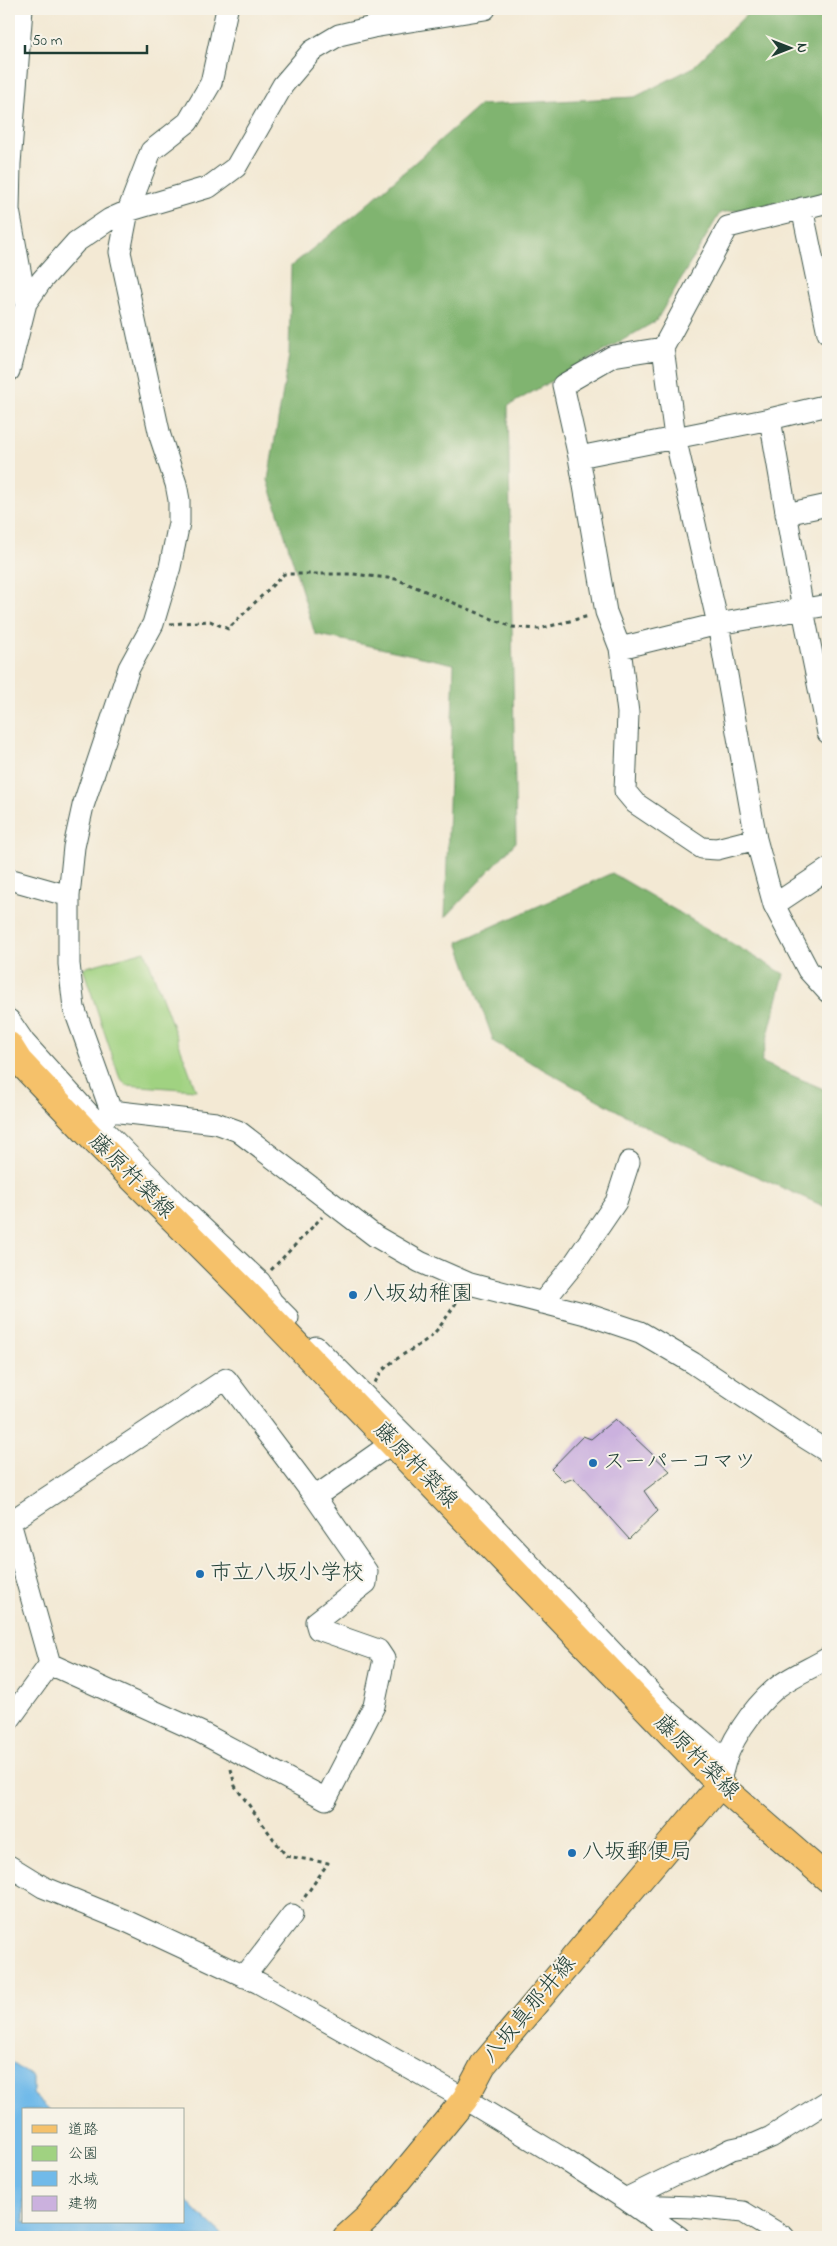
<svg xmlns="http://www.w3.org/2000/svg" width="837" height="2246" viewBox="0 0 837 2246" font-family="'Indie Flower','Klee One',sans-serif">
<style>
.green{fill:#a0d281;stroke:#60885a}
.forest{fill:#80b46f;stroke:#507852}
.water{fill:#71bae9;stroke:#487c8e}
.building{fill:#cbb1de}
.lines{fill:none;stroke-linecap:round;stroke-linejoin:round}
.minor-casing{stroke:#3f574c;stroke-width:23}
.major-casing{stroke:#3f574c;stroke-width:28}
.path{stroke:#3f574c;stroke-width:3;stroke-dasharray:4 4;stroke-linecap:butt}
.minor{stroke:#fff;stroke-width:21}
.major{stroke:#f5c16b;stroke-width:26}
.poi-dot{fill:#1f6fb2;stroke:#f7f3e8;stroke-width:2}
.labels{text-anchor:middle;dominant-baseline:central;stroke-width:4;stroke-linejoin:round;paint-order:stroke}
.street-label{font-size:22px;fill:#1f3d34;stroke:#f7f3e8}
.poi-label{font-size:22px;fill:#1f3d34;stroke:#f7f3e8;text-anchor:start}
</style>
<rect width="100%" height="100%" fill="#f7f3e8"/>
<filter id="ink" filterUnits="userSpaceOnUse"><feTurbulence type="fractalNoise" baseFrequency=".02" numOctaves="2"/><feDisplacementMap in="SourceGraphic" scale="10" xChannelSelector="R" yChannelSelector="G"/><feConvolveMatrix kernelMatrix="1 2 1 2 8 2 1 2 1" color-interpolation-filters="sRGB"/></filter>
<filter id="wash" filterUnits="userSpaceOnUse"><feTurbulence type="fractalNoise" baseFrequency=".0096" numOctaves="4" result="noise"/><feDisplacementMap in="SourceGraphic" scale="20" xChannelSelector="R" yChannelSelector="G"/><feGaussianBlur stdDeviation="1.12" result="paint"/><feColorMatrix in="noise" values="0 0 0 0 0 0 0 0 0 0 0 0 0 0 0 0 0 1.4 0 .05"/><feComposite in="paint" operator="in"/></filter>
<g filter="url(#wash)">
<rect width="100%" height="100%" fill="#f3e9d4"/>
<path class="green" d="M145 951 196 1090 126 1085 119 1076 83 968Z"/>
<path class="forest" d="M752 9H828V194L720 213 656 321 508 406 516 842 445 918 454 664 315 634 268 480 289 355 291 266 363 208 480 105 635 97 692 68Z
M612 873 784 974 761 1062 828 1091V1208L652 1130 494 1042 458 942Z"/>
<path class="water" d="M9 2061 33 2077V2094L50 2110H24V2222H184V2199L225 2237H9Z"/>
<g id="blocks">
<path class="building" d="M615 1419 670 1471 644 1491 658 1511 629 1539 574 1478 564 1482 551 1469 583 1436 591 1439Z"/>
</g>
</g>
<g filter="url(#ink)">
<use href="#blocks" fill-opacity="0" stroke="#3f574c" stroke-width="1"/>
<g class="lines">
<defs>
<path id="minor" d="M828 202 728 227 663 348 675 437 718 624 756 839 774 905 808 970 828 992
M802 208 828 333
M26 303 42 280 76 242 110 219 128 211 209 187 236 167 283 85 312 51 339 35 373 27 485 9
M663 348 613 356 563 385 579 457 606 612 620 648 628 713 625 791 635 803 702 848 717 849 756 839
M9 371 26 303 9 210 10 164 22 9
M770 419 803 610 828 733
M579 457 770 419 828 405
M786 514 828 505
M620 648 718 624 828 605
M9 879 69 896
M774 905 828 869
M9 1020 24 1042 99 1125 176 1203 260 1282 272 1302 288 1318
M111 1111 74 1008 69 964V896L74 847 83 806 129 668 153 624 170 567 179 523V500L176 484 160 436 120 252 128 211 151 151 188 122 211 83 227 9
M102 1122 111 1111 216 1123 238 1131 375 1236 420 1262 470 1284 586 1314 640 1332 693 1363 804 1437 828 1452
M542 1303 573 1265 616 1202 629 1162
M316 1347 467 1498 669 1712 725 1760
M50 1664 10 1522 226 1379 315 1497 392 1443
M9 1720 50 1664 200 1732 326 1799 374 1706 384 1659 378 1650 318 1629 316 1622 366 1583 367 1572 315 1497
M722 1773C728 1743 752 1709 775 1689 789 1677 812 1668 828 1658
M9 1866 43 1887 126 1921 259 1983 465 2099 562 2158 625 2199 679 2237
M244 1977 292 1915
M625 2199 676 2174 701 2165 732 2149 755 2144 771 2137 828 2101
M634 2205 692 2207 743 2212 784 2237"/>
<path id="major" d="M9 1045 19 1061 92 1138 250 1296 720 1785 828 1879
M346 2237 368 2217 465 2099 483 2065 720 1785"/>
</defs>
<use href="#minor" class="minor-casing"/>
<use href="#major" class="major-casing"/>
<path class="path" d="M170 624 210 621 228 629 284 574H353L396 579 512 627 539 629 589 616
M271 1270 322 1217
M375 1383C384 1360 413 1352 431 1336 442 1326 450 1311 459 1299
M231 1769 235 1786 286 1856 328 1863 302 1901"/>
<use href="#minor" class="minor"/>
<use href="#major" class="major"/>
</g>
</g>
<g class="poi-dot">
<circle cx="353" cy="1295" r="5"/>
<circle cx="593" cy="1463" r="5"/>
<circle cx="200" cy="1574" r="5"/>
<circle cx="572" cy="1853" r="5"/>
</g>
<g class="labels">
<g class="street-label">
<text transform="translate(131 1177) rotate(45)">藤原杵築線</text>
<text transform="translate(415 1466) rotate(46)">藤原杵築線</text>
<text transform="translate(696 1758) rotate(45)">藤原杵築線</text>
<text transform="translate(530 2010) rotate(-50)">八坂真那井線</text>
</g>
<g class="poi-label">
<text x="363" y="1295">八坂幼稚園</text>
<text x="603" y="1463">スーパーコマツ</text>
<text x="210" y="1574">市立八坂小学校</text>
<text x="582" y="1853">八坂郵便局</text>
</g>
</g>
<rect width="837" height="2246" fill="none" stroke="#f7f3e8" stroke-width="30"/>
<rect x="22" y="2108" width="162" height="115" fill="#f7f3e8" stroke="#a1aaa0"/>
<rect x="32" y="2125" width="25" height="8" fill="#f5c16b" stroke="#a1aaa0"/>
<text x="68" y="2134" font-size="15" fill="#1f3d34">道路</text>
<rect x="32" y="2146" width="25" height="15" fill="#a0d281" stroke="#a1aaa0"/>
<text x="68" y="2158" font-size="15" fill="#1f3d34">公園</text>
<rect x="32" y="2171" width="25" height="15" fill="#71bae9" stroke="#a1aaa0"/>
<text x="68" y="2184" font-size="15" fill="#1f3d34">水域</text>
<rect x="32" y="2196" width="25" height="15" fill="#cbb1de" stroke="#a1aaa0"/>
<text x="68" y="2208" font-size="15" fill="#1f3d34">建物</text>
<g transform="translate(790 48) rotate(90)" stroke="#f7f3e8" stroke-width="4" paint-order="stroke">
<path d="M0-4L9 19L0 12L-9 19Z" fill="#1f3d34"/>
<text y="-8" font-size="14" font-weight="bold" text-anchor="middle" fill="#1f3d34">N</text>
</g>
<path d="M25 45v8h122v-8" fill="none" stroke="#1f3d34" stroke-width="2.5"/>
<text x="32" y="45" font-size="15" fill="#1f3d34" stroke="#f7f3e8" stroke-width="4" paint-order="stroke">50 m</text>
</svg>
